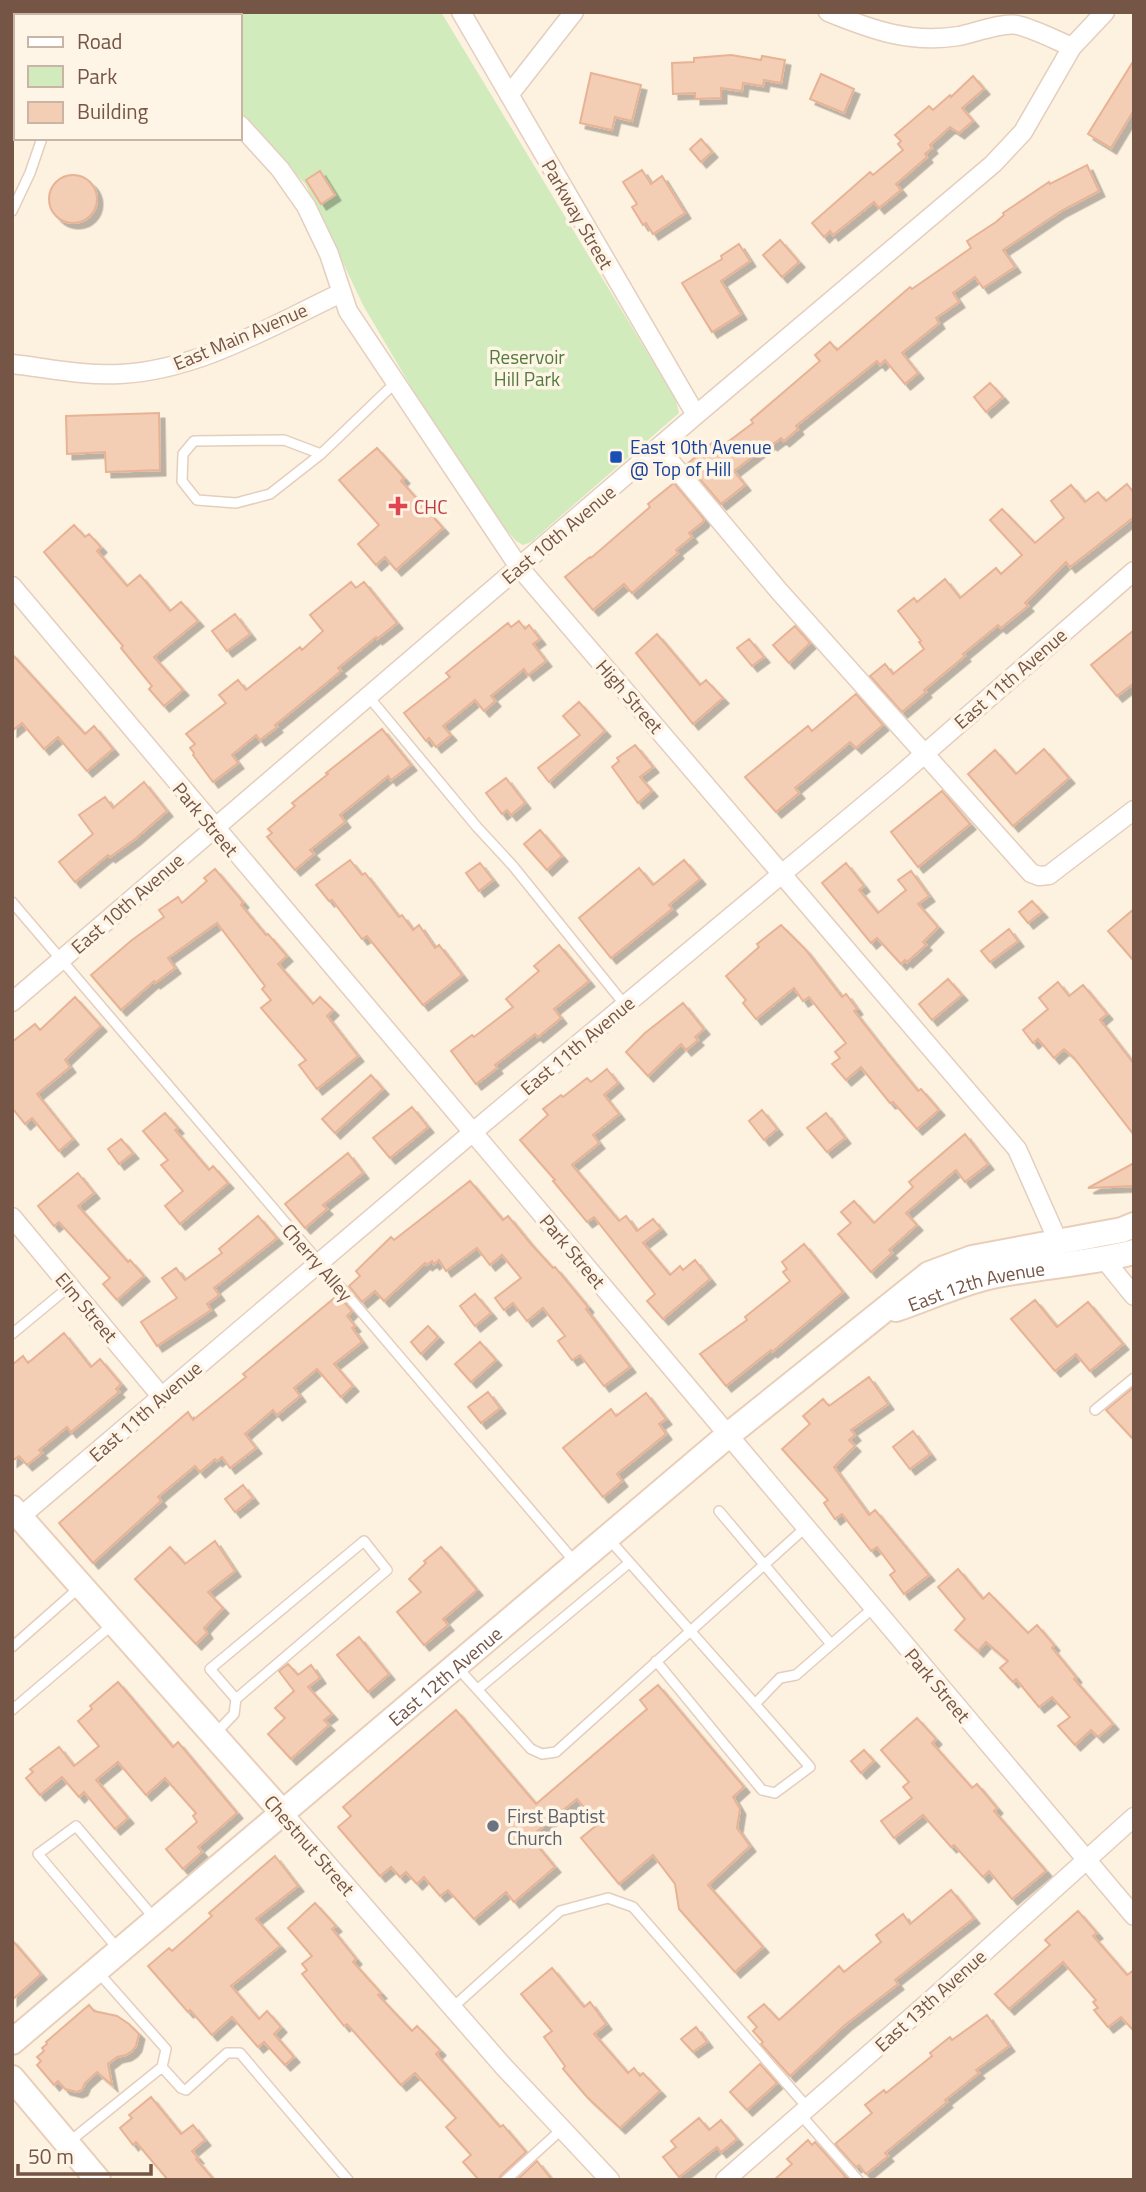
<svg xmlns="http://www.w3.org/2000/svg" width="1146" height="2192" viewBox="0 0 1146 2192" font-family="'Titillium Web',sans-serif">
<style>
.green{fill:#d1ebbd}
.building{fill:#f4cdb5;stroke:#e8b395;stroke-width:2;filter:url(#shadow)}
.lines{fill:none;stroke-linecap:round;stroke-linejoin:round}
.lane-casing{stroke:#e4cebe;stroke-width:12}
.street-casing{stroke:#e4cebe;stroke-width:21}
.secondary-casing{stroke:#e9cfba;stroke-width:28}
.lane{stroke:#fff;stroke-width:9}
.street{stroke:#fff;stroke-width:18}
.secondary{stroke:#fff;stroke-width:24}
.transit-dot{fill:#1a4fb4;stroke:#fff5e6;stroke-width:2.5}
.health-dot{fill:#e0444e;stroke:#fff5e6;stroke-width:2.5}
.worship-dot{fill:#6b7280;stroke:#fff5e6;stroke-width:2.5}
.labels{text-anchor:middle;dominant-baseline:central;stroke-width:7;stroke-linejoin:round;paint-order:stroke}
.street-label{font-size:19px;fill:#755546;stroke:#fff5e6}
.park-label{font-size:19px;fill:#517b3d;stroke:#fff5e6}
.transit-label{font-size:19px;fill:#164399;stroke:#fff5e6;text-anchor:start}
.health-label{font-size:19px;fill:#be3a42;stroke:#fff5e6;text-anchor:start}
.worship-label{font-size:19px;fill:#5b616d;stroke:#fff5e6;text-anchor:start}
</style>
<defs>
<filter id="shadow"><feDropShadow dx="5.5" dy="5.5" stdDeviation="0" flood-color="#0004"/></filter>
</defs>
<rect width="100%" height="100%" fill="#fdf1df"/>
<path class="green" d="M99 12H441L676 400 679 413 531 542 523 545 516 541 482 501 427 414 363 305 306 185 240 112V16H106Z"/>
<path class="building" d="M731 55 761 60 762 56 785 60 781 83 764 80 763 86 743 83 742 91 721 88V98L695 99V93L673 94 672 63 694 62V58Z
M1134 60V110L1111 148 1088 134Z
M591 73 641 85 632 121 615 117 612 130 580 123Z
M821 74 854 89 844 113 810 99Z
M973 76 984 89 962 108 973 121 959 133 950 127 930 145 932 148 925 154 927 157 896 184 901 190 879 208 874 202 833 235 830 231 824 237 812 223 870 172 873 175 903 150 898 144 901 141 895 135 929 106 933 110 950 95 951 97Z
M701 139 712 152 701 162 690 149Z
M1087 165 1099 191 1061 211 1003 250 1015 267 983 288 975 277 953 293 959 302 936 318 939 323 902 353 918 373 905 384 885 360 880 365 877 361 796 426 798 429 784 441 781 438 772 445 770 443 734 471 745 485 721 504 687 464 712 443 717 450 753 423 751 420 820 361 815 355 830 342 837 350 910 287 912 289 971 248 967 241 996 222 1004 215 1003 213 1049 182 1050 184Z
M642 170 651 184 662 176 685 213 653 234 646 223 643 225 632 207 637 204 623 182Z
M320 171 335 195 321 204 306 180Z
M49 199a24 24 0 1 1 48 0a24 24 0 1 1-48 0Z
M780 240 799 262 782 277 763 255Z
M739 244 750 261 721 281 741 314 712 332 682 283 722 259 721 256Z
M990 383 1003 397 986 412 974 397Z
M159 413 160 470 106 472 105 452 67 454 66 416Z
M377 448 404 478 401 481 443 528 396 570 385 557 376 565 358 544 379 525 339 480Z
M674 483 704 519 703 522 689 533 692 537 676 550 678 553 632 593 624 584 593 610 565 577 590 557 591 558 650 507 648 504Z
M1127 484 1134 493V517L1070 567 1066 562 1025 603 1028 606 1001 628 998 625 963 654 965 656 924 690 926 692 902 712 870 676 885 664 893 674 924 649 919 642 921 641 898 611 914 598 917 602 945 579 960 598 996 568 1001 574 1022 555 990 520 1002 509 1035 543 1064 518 1051 501 1071 485 1085 502 1098 492 1106 501Z
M74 525 85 537 89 534 101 547 97 551 127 586 140 575 170 611 181 602 198 621 154 657 183 690 164 706 149 689 152 686 121 648 123 646 44 552Z
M351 582 356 588 364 582 397 623 377 639 376 637 338 668 341 671 275 725 277 727 260 740 256 735 232 755 238 763 213 782 193 755 194 753 190 748 195 744 186 734 226 703 219 695 238 680 246 690 300 647 302 650 323 631 310 615Z
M235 614 250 634 227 651 212 631Z
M519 621 525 629 529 625 540 639 533 644 546 661 528 675 524 669 491 696 495 701 484 711 475 700 443 726 451 735 436 747 429 738 426 741 404 713 450 677 446 673 473 651 508 623 511 627Z
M795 626 810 643 789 663 773 645Z
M1134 630V683L1117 696 1091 665Z
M657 634 700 685 706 680 723 698 693 724 636 653Z
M749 639 764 657 752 666 737 648Z
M12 654 85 734 94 726 113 749 87 771 58 737 44 749 22 723 12 731Z
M856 694 883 725 856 748 850 742 795 788 799 793 776 812 745 777 808 726 812 731Z
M579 702 605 731 549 782 538 768 580 735 563 716Z
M382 729 411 765 391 780 388 776 340 815 345 822 310 850 314 854 295 870 267 837 272 833 268 829 295 806 292 803 328 774 326 773Z
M635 745 653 767 640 777 652 791 638 803 612 767 619 761 617 758Z
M1044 749 1069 778 1013 826 968 774 995 750 1016 774Z
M506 778 525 803 511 815 507 810 502 814 486 793Z
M144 782 167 811 135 839 110 857 108 855 75 882 59 862 93 834 79 815 105 797 113 808Z
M942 791 970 824 918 867 891 832Z
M540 830 562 856 547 870 524 844Z
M350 860 362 875 365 873 399 917 402 915 413 930 419 925 435 948 439 945 462 975 423 1005 367 936 362 939 332 900 329 901 316 885Z
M684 860 700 879 669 905 672 909 611 958 579 918 639 868 653 885Z
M480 863 493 880 479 891 466 873Z
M846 863 864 886 859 890 878 913 906 890 898 880 911 871 929 896 918 904 938 927 923 942 926 945 907 962 905 960 901 964 877 938 871 943 822 883Z
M215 869 243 902 241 905 266 935 268 934 287 956 278 964 313 1004 320 997 333 1010 327 1016 358 1056 317 1089 299 1065 306 1060 261 1008 271 1000 262 989 265 986 217 923 168 958 175 968 155 983 154 981 121 1010 91 975 132 940 164 917 159 910 178 897 182 903 207 881 204 878Z
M1032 901 1042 912 1028 923 1019 912Z
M1134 909V961L1108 931Z
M781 925 805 949 842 997 846 994 857 1009 854 1011 883 1048 918 1091 921 1089 939 1110 917 1129 893 1102 890 1103 861 1067 846 1080 832 1064 840 1058 835 1052 846 1043 809 997 803 1001 794 988 756 1019 743 1003 746 1000 726 976 759 947 757 944Z
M1009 929 1018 941 990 962 981 951Z
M559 945 589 981 554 1009 561 1018 538 1037 535 1034 495 1065 497 1068 476 1084 451 1051 472 1035 474 1037 513 1007 506 999 539 971 534 966Z
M948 979 962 995 932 1020 919 1004Z
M1058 982 1069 996 1083 985 1107 1014 1100 1020 1134 1064V1135L1074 1058 1064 1049 1054 1058 1038 1039 1033 1043 1023 1030 1048 1009 1039 998Z
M75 997 101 1026 65 1060 70 1067 37 1094 73 1139 59 1151 32 1118 25 1124 12 1108V1042L35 1024 40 1030Z
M683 1003 704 1029 695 1037 698 1040 686 1050 681 1044 648 1076 626 1052 645 1033Z
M607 1069 618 1083 604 1095 619 1114 593 1135 599 1143 572 1165 619 1221 626 1216 637 1231 653 1219 661 1229 643 1243 670 1275 680 1266 683 1270 695 1260 710 1279 663 1319 647 1301 655 1294 594 1217 587 1222 553 1181 555 1180 520 1140 548 1115 543 1109 561 1095 563 1097 587 1078 591 1082Z
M371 1075 383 1089 335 1133 322 1119Z
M412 1107 428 1127 390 1158 373 1138Z
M762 1110 777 1129 764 1140 749 1121Z
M165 1113 178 1128 175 1130 209 1170 213 1166 228 1183 180 1224 165 1206 183 1191 161 1165 168 1160 143 1131Z
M826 1113 845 1138 827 1152 807 1128Z
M965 1134 988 1164 965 1182 956 1170 906 1213 917 1225 889 1250 892 1253 871 1272 838 1234 851 1223 841 1212 854 1201 874 1223 913 1187 909 1182Z
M121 1139 133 1153 119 1164 108 1149Z
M348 1153 363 1173 323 1205 327 1209 305 1228 285 1204Z
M1134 1163V1186L1088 1188Z
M78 1173 94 1193 78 1206 128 1262 130 1260 144 1276 117 1300 103 1284 110 1278 59 1222 54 1226 38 1206Z
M470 1181 503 1220 508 1216 531 1244 553 1268 555 1267 588 1307 586 1309 630 1367 604 1386 580 1355 572 1360 558 1341 565 1336 543 1308 527 1321 513 1303 504 1310 495 1298 521 1278 502 1255 490 1265 477 1248 446 1271 439 1260 434 1264 432 1261 427 1265 425 1263 384 1301 375 1291 362 1302 349 1286 360 1276 356 1271 391 1237 394 1240Z
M258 1216 277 1238 214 1288 219 1295 207 1304 211 1310 157 1346 141 1322 177 1298 162 1278 176 1268 185 1280 222 1253 219 1249Z
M804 1244 843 1292 772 1352 771 1350 726 1386 700 1354 747 1320 745 1317 790 1281 783 1272 787 1269 782 1262Z
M475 1294 491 1313 475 1326 460 1306Z
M338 1295 352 1311 347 1316 355 1326 352 1328 362 1342 334 1364 353 1386 341 1397 317 1369 294 1388 300 1396 277 1415 273 1410 245 1434 256 1448 230 1468 222 1457 217 1461 215 1459 200 1472 195 1466 158 1497 161 1501 93 1563 59 1523 188 1412 193 1420 246 1377 243 1374Z
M1035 1300 1057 1327 1088 1302 1123 1344 1090 1371 1076 1354 1055 1371 1011 1319Z
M428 1326 438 1337 421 1354 411 1342Z
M64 1333 91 1367 100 1359 121 1384 116 1389 119 1392 71 1432 67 1427 39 1450 42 1453 27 1465 19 1456 12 1461V1365L23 1356 28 1363Z
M480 1342 496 1360 471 1382 455 1364Z
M869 1377 888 1404 851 1430 855 1435 849 1440 855 1446 834 1467 869 1515 875 1510 929 1575 904 1594 890 1575 895 1571 877 1547 871 1551 842 1514 835 1519 824 1503 828 1500 782 1449 810 1424 803 1416 823 1399 829 1406Z
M1134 1387V1440L1106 1410Z
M488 1392 500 1408 481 1423 468 1407Z
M646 1393 666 1419 659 1424 666 1434 617 1474 622 1481 603 1497 563 1448 611 1409 616 1416Z
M913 1431 930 1454 910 1469 893 1447Z
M243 1485 253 1498 235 1512 225 1499Z
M215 1541 235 1571 208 1592 223 1608 204 1628 207 1633 196 1644 135 1579 170 1547 185 1564Z
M441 1547 477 1590 443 1619 448 1625 424 1645 397 1612 421 1592 409 1579 426 1563 424 1561Z
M958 1569 983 1599 989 1593 1028 1633 1037 1625 1054 1645 1052 1648 1076 1677 1074 1679 1113 1724 1098 1737 1091 1730 1075 1745 1058 1726 1070 1717 1052 1697 1039 1707 1016 1679 1013 1682 1000 1668 1008 1661 986 1642 978 1651 955 1630 965 1619 938 1587Z
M359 1637 389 1674 368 1692 337 1655Z
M288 1664 298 1675 311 1665 320 1678 308 1687 332 1714 324 1720 329 1725 291 1759 268 1734 285 1718 275 1708 294 1691 279 1671Z
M118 1682 173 1747 178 1742 237 1813 198 1847 202 1852 183 1869 166 1849 197 1822 193 1816 196 1813 165 1778 146 1795 118 1762 96 1780 128 1818 115 1829 84 1792 79 1797 62 1777 40 1795 26 1778 33 1772 30 1769 59 1747 74 1766 99 1746 78 1721 92 1709 90 1706Z
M658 1685 744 1787 733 1797 740 1809 737 1828 750 1846 708 1885 763 1947 735 1972 679 1909 675 1884 653 1855 619 1884 581 1838 598 1824 577 1799 530 1837 555 1867 514 1902 506 1892 474 1919 448 1890 440 1896 424 1877 417 1884 406 1872 400 1877 391 1867 380 1876 338 1827 351 1816 343 1807 456 1710 536 1804 647 1709 640 1700Z
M917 1718 936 1739 932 1743 972 1788 977 1784 997 1808 994 1811 1046 1871 1012 1899 989 1871 983 1877 954 1845 951 1847 923 1815 894 1838 881 1821 912 1798 903 1787 909 1782 881 1750Z
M864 1750 874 1761 861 1773 851 1761Z
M275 1856 298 1886 256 1919 280 1946 231 1986 259 2019 267 2011 281 2027 274 2034 294 2057 285 2065 264 2042 258 2047 232 2017 212 2035 190 2010 188 2012 148 1966 169 1948 172 1951 212 1916 209 1913Z
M951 1890 974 1918 895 1980 898 1984 845 2025 790 2076 761 2044 763 2042 753 2031 757 2027 748 2017 764 2004 779 2020 839 1966 844 1972 881 1942 876 1935 903 1914 910 1924Z
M315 1903 336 1926 332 1929 356 1959 353 1962 381 1993 378 1995 412 2031 417 2026 440 2050 436 2054 500 2127 503 2125 526 2152 501 2175 499 2180H479L463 2162 471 2155 446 2127 456 2118 415 2073 401 2085 347 2024 344 2026 302 1974 307 1970 302 1964 312 1956 288 1928Z
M1078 1911 1097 1933 1093 1936 1127 1975 1134 1970V2031L1121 2017 1108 2027 1094 2010 1098 2008 1093 2002 1096 2000 1063 1962 1009 2009 995 1994 1050 1945 1045 1940Z
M12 1940 41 1974 12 2000Z
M552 1968 584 2007 590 2002 606 2024 594 2034 628 2073 634 2068 640 2076 643 2073 660 2091 620 2128 587 2097 563 2069 565 2066 544 2037 552 2031 521 1994Z
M89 2005 94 2011 117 2016 129 2024 139 2034 136 2046 132 2051 126 2055 117 2057 108 2064 112 2085 97 2072 85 2083 82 2090 77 2092 65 2089 58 2081 54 2085 37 2065 41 2061 37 2057 44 2051 42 2048 47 2044 46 2042Z
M987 2015 1009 2046 976 2070 979 2073 945 2100 947 2102 885 2153 888 2156 866 2174 859 2165 856 2167 835 2144 872 2113 865 2105 884 2090 886 2093 932 2056 930 2053 950 2037 952 2040Z
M696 2027 707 2042 693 2052 681 2039Z
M760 2064 777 2083 747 2110 730 2092Z
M151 2097 181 2134 193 2125 205 2140 192 2151 198 2158 196 2159 214 2180H168L136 2142 133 2145 120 2128 132 2118 129 2115Z
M699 2118 709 2130 721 2120 737 2139 721 2152 717 2147 679 2177 663 2157 676 2147 671 2141Z
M808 2140 812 2145 815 2142 845 2176 842 2180H774L792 2164 787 2159Z
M537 2161 552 2180H517Z"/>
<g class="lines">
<defs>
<path id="lane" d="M12 44 16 45
M12 79 16 82
M12 211 30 173 42 138
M321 454 284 440 194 441 183 454 182 481 197 500 236 503 270 494 321 454 396 382
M368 696 477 827 513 866 625 1005
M12 902 574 1561
M12 1334 70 1286
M1095 1410 1134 1378
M719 1511 831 1644
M608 1538 755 1704
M12 1647 80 1587
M656 1661 762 1790 775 1793 810 1767 755 1704 780 1678 796 1675 873 1608
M457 1667 531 1749 542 1754 556 1752 805 1528
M478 1689 629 1563
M12 1710 112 1625
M214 1735 234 1714 236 1699 387 1570 364 1541 210 1669 236 1699
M118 1949 38 1854 76 1826 155 1919
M452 2008 560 1911 608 1898 633 1907 807 2107
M162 2067 181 2088 186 2090 227 2053H240L348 2180
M800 2114 858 2180
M69 2142 162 2067 166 2049 97 1971
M506 2180 562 2129"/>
<path id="street" d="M81 12 89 16
M461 12 696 415
M828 12C872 30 911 44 959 36 974 33 1003 22 1017 25 1035 29 1055 40 1072 47
M509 95 574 12
M240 125 280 169 306 206 329 254 348 311 519 567 1017 1149 1058 1241
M12 364C48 368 83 376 120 374 199 370 271 326 341 293
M659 448 779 591 1031 873 1039 876 1049 875 1134 810
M12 586C383 1032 761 1472 1134 1916
M12 1002 696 415 993 164 1023 132 1072 47 1105 12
M12 1217 161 1396
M1104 1259 1134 1296
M20 1517 473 1132 898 777 1134 571
M282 1812 504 2067 610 2180
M725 2180 930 2001 1134 1817"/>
<g id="secondary">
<path id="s1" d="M896 1309C925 1299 954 1286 984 1278 1033 1266 1085 1265 1134 1252"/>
<path d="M12 1508 282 1812"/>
<path id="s2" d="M12 2042 727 1436 929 1274 972 1258 1122 1230 1134 1225"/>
<path d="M12 2078 98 2180"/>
</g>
</defs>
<use href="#lane" class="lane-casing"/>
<use href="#street" class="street-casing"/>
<use href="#secondary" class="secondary-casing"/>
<use href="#lane" class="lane"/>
<use href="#street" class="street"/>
<use href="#secondary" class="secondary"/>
</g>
<rect class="transit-dot" x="609" y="450" width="14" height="14" rx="3.5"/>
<path class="health-dot" d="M394.5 495.5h7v7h7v7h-7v7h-7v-7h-7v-7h7z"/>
<circle class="worship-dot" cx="493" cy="1826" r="7"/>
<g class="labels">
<g class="street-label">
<text transform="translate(578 214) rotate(60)">Parkway Street</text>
<text transform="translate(240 336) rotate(-23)">East Main Avenue</text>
<text transform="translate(558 534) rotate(-40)">East 10th Avenue</text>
<text transform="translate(1010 678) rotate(-41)">East 11th Avenue</text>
<text transform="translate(630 696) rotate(49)">High Street</text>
<text transform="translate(206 819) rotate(50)">Park Street</text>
<text transform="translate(127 903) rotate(-41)">East 10th Avenue</text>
<text transform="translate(577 1045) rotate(-40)">East 11th Avenue</text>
<text transform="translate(573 1251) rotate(50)">Park Street</text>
<text transform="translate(318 1262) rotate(49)">Cherry Alley</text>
<text stroke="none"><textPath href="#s1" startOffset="84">East 12th Avenue</textPath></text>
<text transform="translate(87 1307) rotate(50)">Elm Street</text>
<text transform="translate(145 1411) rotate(-41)">East 11th Avenue</text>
<text stroke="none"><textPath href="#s2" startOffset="567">East 12th Avenue</textPath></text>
<text transform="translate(938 1685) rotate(50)">Park Street</text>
<text transform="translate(310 1845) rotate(49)">Chestnut Street</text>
<text transform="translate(930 2000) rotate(-42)">East 13th Avenue</text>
</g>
<g class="park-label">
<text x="527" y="356">Reservoir<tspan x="527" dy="22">Hill Park</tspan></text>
</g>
<g class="transit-label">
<text x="630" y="446">East 10th Avenue<tspan x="630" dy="22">@ Top of Hill</tspan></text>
</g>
<g class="health-label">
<text x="414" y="506">CHC</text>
</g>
<g class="worship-label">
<text x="507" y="1815">First Baptist<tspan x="507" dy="22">Church</tspan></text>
</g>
</g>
<rect width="1146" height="2192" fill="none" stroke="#755546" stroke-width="28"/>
<rect x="14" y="14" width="228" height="126" fill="#fff5e6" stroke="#c8b5a6" stroke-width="2"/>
<rect x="28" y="37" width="35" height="10" fill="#ffffff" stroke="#c8b5a6" stroke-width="2"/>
<text x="77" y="49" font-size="21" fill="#755546">Road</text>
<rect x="28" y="66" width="35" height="21" fill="#d1ebbd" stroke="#c8b5a6" stroke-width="2"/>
<text x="77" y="84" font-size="21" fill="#755546">Park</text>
<rect x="28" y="102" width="35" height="21" fill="#f4cdb5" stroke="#c8b5a6" stroke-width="2"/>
<text x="77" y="119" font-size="21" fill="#755546">Building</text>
<path d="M18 2164v10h133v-10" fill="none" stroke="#755546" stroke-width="3.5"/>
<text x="28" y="2164" font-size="21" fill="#755546" stroke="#fff5e6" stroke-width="5" paint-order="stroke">50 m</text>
</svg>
